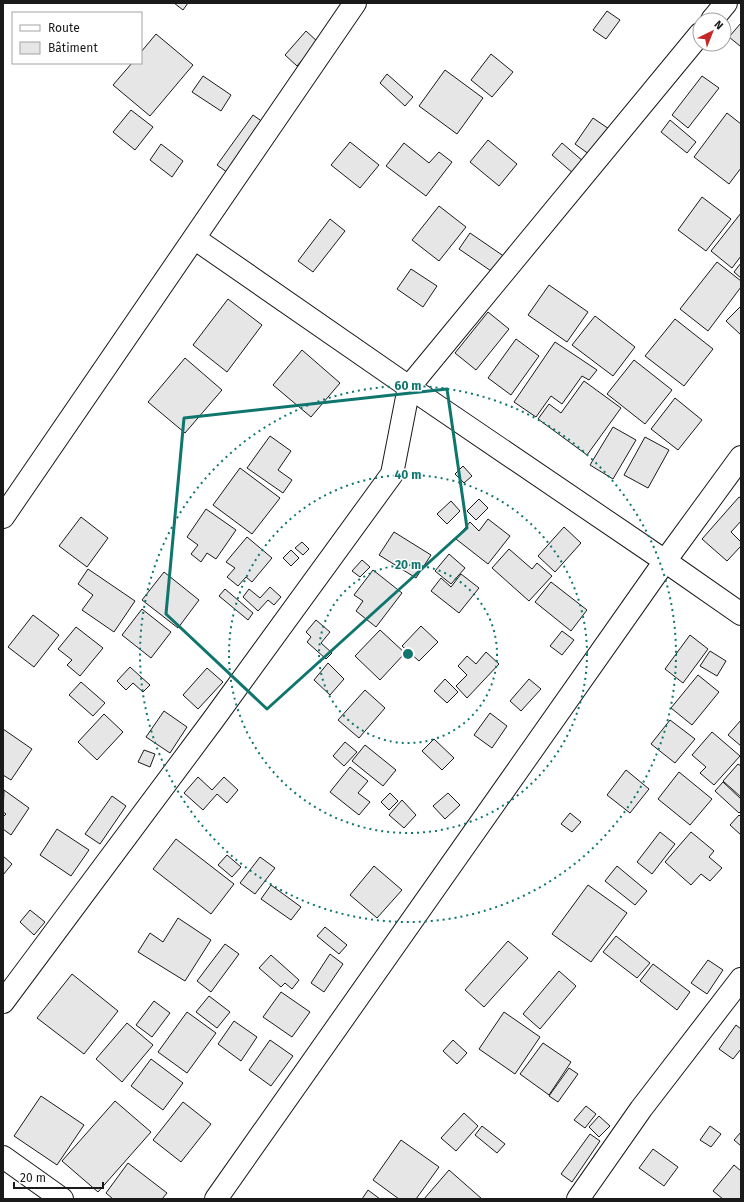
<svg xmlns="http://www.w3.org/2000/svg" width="744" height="1202" viewBox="0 0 744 1202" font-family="'Fira Sans',sans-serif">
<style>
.building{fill:#e6e6e6;stroke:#1a1a1a}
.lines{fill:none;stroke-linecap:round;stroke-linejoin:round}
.minor-casing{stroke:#1a1a1a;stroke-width:24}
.minor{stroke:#fff;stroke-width:22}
.marked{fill:none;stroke:#0f766e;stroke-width:3;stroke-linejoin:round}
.ring{fill:none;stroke:#0f766e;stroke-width:2;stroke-dasharray:2 4}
.centre{fill:#0f766e;stroke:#fff;stroke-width:2}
.ring-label{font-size:12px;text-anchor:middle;font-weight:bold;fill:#0f766e;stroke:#fff;stroke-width:3;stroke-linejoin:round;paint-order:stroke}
</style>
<rect width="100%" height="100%" fill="#fff"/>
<path class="building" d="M174 3H188L183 10Z
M607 11 620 20 606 39 593 30Z
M741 23V45L740 46 729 37Z
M306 31 318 42 297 66 285 55Z
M156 34 193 65 150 116 113 85 132 63H141V52Z
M491 54 513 72 492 97 471 80Z
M445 70 483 98 457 134 419 106Z
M387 74 413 97 405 106 380 83Z
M203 76 231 95 221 111 192 92Z
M702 76 719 88 688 128 672 115Z
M131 110 153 127 135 150 113 132Z
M727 113 741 124V168L729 184 694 157Z
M253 115 267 125 231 175 217 165Z
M593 118 612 131 593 157 575 144Z
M670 120 696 142 687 153 661 132Z
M488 140 517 164 499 186 470 162Z
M350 142 379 165 360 188 331 165Z
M404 143 429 163 439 152 452 162 426 196 386 166Z
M562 143 584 162 574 174 552 155Z
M161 144 183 161 172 177 150 160Z
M702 197 731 219 706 251 678 230Z
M439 206 466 227 439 261 412 240Z
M741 213V256L732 268 711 251Z
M330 219 345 231 313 272 298 261Z
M470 233 505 257 494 273 459 249Z
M717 262 741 281V287L708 331 680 309Z
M741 263V278L734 272Z
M411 269 437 286 423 307 397 289Z
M549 285 588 312 567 342 528 315Z
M228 299 262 325 227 372 193 345Z
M741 306V335L726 321Z
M488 312 509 329 476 370 455 353Z
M595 316 635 347 613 376 572 345Z
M675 319 713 349 684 386 645 356Z
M516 339 539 356 511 395 488 378Z
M555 342 597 370 589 380 582 376 562 404 551 396 536 417 514 402Z
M302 350 340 383 311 417 273 385Z
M185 358 222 390 185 433 148 402Z
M634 360 672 390 645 424 607 394Z
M584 381 621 408 587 455 538 419 549 404 561 413Z
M675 398 702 420 678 450 651 429Z
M613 427 636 440 613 479 590 465Z
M270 436 291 451 278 470 292 480 283 493 247 468Z
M645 437 669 450 648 488 624 475Z
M463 466 472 476 464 483 455 474Z
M240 468 280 498 252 534 213 505Z
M739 497 741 498V521L731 532 741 542V546L727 561 702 539Z
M479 499 488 508 476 520 467 511Z
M451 501 460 511 447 524 437 514Z
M206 509 236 530 216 559 207 553 201 562 191 554 198 545 187 537Z
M81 517 108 538 87 567 59 546Z
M488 519 510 536 488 564 456 539 470 522 479 531Z
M564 527 581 543 555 572 538 556Z
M394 532 431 555 416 578 379 555Z
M247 537 272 558 252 582 246 577 238 586 227 577 235 568 226 562Z
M302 542 309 549 303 555 295 548Z
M509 549 532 569 537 563 552 576 529 601 492 568Z
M291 550 299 558 291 566 283 558Z
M449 554 465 568 451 584 435 571Z
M362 560 370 567 360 577 352 571Z
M88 569 135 601 114 632 82 610 93 595 78 584Z
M373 570 402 593 376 627 356 611 363 601 354 595Z
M164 572 199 600 178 628 142 600Z
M461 574 479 588 459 613 431 591 441 578 451 587Z
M551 582 587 610 571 631 535 602Z
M270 587 281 597 274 605 268 600 258 611 243 597 249 589 260 598Z
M225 589 253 613 248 620 219 596Z
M142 609 171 632 151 658 122 635Z
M33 615 59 635 34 667 8 647Z
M316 620 330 632 321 643 332 653 326 659 307 642 311 637 306 632Z
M421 626 438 642 419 661 402 646Z
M76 627 103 648 80 676 67 665 72 660 58 649Z
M380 630 405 653 380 680 355 656Z
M562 631 574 640 562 655 550 646Z
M690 635 708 649 683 683 665 669Z
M710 651 726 661 717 676 700 666Z
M486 652 499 664 467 698 456 686 467 675 458 666 467 656 476 664Z
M328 663 344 679 330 695 314 680Z
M130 667 150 685 143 692 133 683 126 690 117 681Z
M207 668 223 682 198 709 183 695Z
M698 675 719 692 692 725 671 708Z
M445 679 458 692 447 703 434 691Z
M529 679 541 689 521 711 510 701Z
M81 682 105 703 93 716 69 695Z
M365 690 385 708 359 738 338 720Z
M164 711 187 727 170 753 146 737Z
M490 713 507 726 492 748 474 735Z
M104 714 123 732 97 760 78 742Z
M670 720 695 739 675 763 651 744Z
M741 720V746L728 735Z
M3 729 32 749 11 780 3 775Z
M712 732 740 756 714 785 700 773 706 767 692 755Z
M434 739 454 758 442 770 422 751Z
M345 742 357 752 344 766 333 756Z
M365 745 396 770 383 786 352 761Z
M144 750 155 754 150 767 138 762Z
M738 764 741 766V797L723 781Z
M350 767 368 781 358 793 370 802 359 815 330 792Z
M626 770 649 789 630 813 607 795Z
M679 772 712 799 690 825 658 799Z
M198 777 212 790 224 777 238 790 227 803 217 794 203 810 184 793Z
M723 782 741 799V811L739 813 715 791Z
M4 790 29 808 11 835 3 829V817L6 814 3 812Z
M390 793 398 801 389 810 381 802Z
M448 793 460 805 445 819 433 806Z
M112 796 126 806 100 844 85 834Z
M402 800 416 815 404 828 389 815Z
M570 813 581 822 572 832 561 824Z
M739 815 741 817V835L730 825Z
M57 829 89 850 71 876 40 855Z
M660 832 675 844 652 874 637 862Z
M691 832 714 851 709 857 722 868 710 881 701 874 691 885 665 862Z
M176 839 234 884 211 914 153 869Z
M227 855 241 867 232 877 218 865Z
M3 856 12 864 3 875Z
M260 857 275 868 255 894 240 883Z
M374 866 402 890 377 918 350 895Z
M617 866 647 891 635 905 605 881Z
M271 885 301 907 291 920 261 899Z
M588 885 627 913 591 962 552 934Z
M30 910 45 922 34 935 20 922Z
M178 918 211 940 185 981 138 952 150 933 163 942Z
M325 927 347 945 339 954 317 936Z
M616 936 650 963 637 978 603 952Z
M508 941 528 958 484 1007 465 990Z
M225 944 239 954 211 992 197 981Z
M330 954 343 964 324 992 311 983Z
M271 955 299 980 292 989 285 983 281 987 259 968Z
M708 960 723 970 707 994 691 983Z
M653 964 690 992 677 1010 640 981Z
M559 971 576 986 540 1029 523 1014Z
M72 974 118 1011 84 1054 37 1018Z
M281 992 310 1012 292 1037 263 1017Z
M209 996 230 1012 217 1028 196 1012Z
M154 1001 170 1013 152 1037 136 1025Z
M187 1012 216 1033 187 1073 158 1052Z
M504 1012 540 1037 515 1074 479 1049Z
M234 1021 257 1037 241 1061 218 1044Z
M127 1023 153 1045 122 1082 96 1059Z
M736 1025 741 1029V1049L733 1059 719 1049Z
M270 1040 293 1056 271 1086 249 1070Z
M453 1040 467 1053 457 1064 443 1051Z
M543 1043 571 1062 549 1095 520 1074Z
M151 1059 183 1083 163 1110 131 1086Z
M569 1068 578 1074 558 1102 549 1096Z
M41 1096 84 1125 57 1165 14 1136Z
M115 1101 151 1132 98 1192 62 1161Z
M183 1102 211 1124 181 1162 153 1140Z
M586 1106 596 1114 585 1128 574 1120Z
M464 1113 478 1126 456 1151 441 1138Z
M599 1116 610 1126 599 1137 589 1127Z
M482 1126 505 1144 497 1153 475 1135Z
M710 1126 721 1134 711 1147 700 1140Z
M741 1132V1146L734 1140Z
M590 1134 600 1141 572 1182 561 1174Z
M401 1140 439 1167 416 1199H399L373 1180Z
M653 1149 678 1167 664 1186 639 1168Z
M128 1163 167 1193 162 1199H113L106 1193Z
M734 1165 741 1171V1199H723L713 1191Z
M449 1170 482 1199H424Z
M368 1190 380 1199H362Z"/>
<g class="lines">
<defs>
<path id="minor" d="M712 20 726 3
M194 238 409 387 665 561 741 614
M3 517 355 3
M3 1002 213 720 392 474 409 387 700 34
M3 1157 62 1199
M216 1199 665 561 741 457
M578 1199 641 1109 741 979"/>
</defs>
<use href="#minor" class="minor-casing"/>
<use href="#minor" class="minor"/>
</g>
<path class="marked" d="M447 389 467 528 267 709 166 614 184 418Z"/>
<g class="ring">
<circle cx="408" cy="654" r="89"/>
<circle cx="408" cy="654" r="179"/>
<circle cx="408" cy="654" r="268"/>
</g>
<circle cx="408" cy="654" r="6" class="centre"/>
<g class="ring-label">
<text x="408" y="390">60 m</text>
<text x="408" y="479">40 m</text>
<text x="408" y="569">20 m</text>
</g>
<rect width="744" height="1202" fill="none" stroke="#1a1a1a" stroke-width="8"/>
<rect x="12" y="12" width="130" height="52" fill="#ffffff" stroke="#a3a3a3"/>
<rect x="20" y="25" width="20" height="6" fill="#ffffff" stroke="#a3a3a3"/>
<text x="48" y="32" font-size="12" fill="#1a1a1a">Route</text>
<rect x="20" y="42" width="20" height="12" fill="#e6e6e6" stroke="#a3a3a3"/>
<text x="48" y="52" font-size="12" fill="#1a1a1a">Bâtiment</text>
<g transform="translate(712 32) rotate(43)"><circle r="19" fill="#ffffff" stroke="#a3a3a3"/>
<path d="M0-3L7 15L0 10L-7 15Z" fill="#c62828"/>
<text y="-6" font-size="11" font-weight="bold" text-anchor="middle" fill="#1a1a1a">N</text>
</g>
<path d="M14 1182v6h89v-6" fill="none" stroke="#1a1a1a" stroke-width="2"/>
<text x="20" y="1182" font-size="12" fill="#1a1a1a" stroke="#ffffff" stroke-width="3" paint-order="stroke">20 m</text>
</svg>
